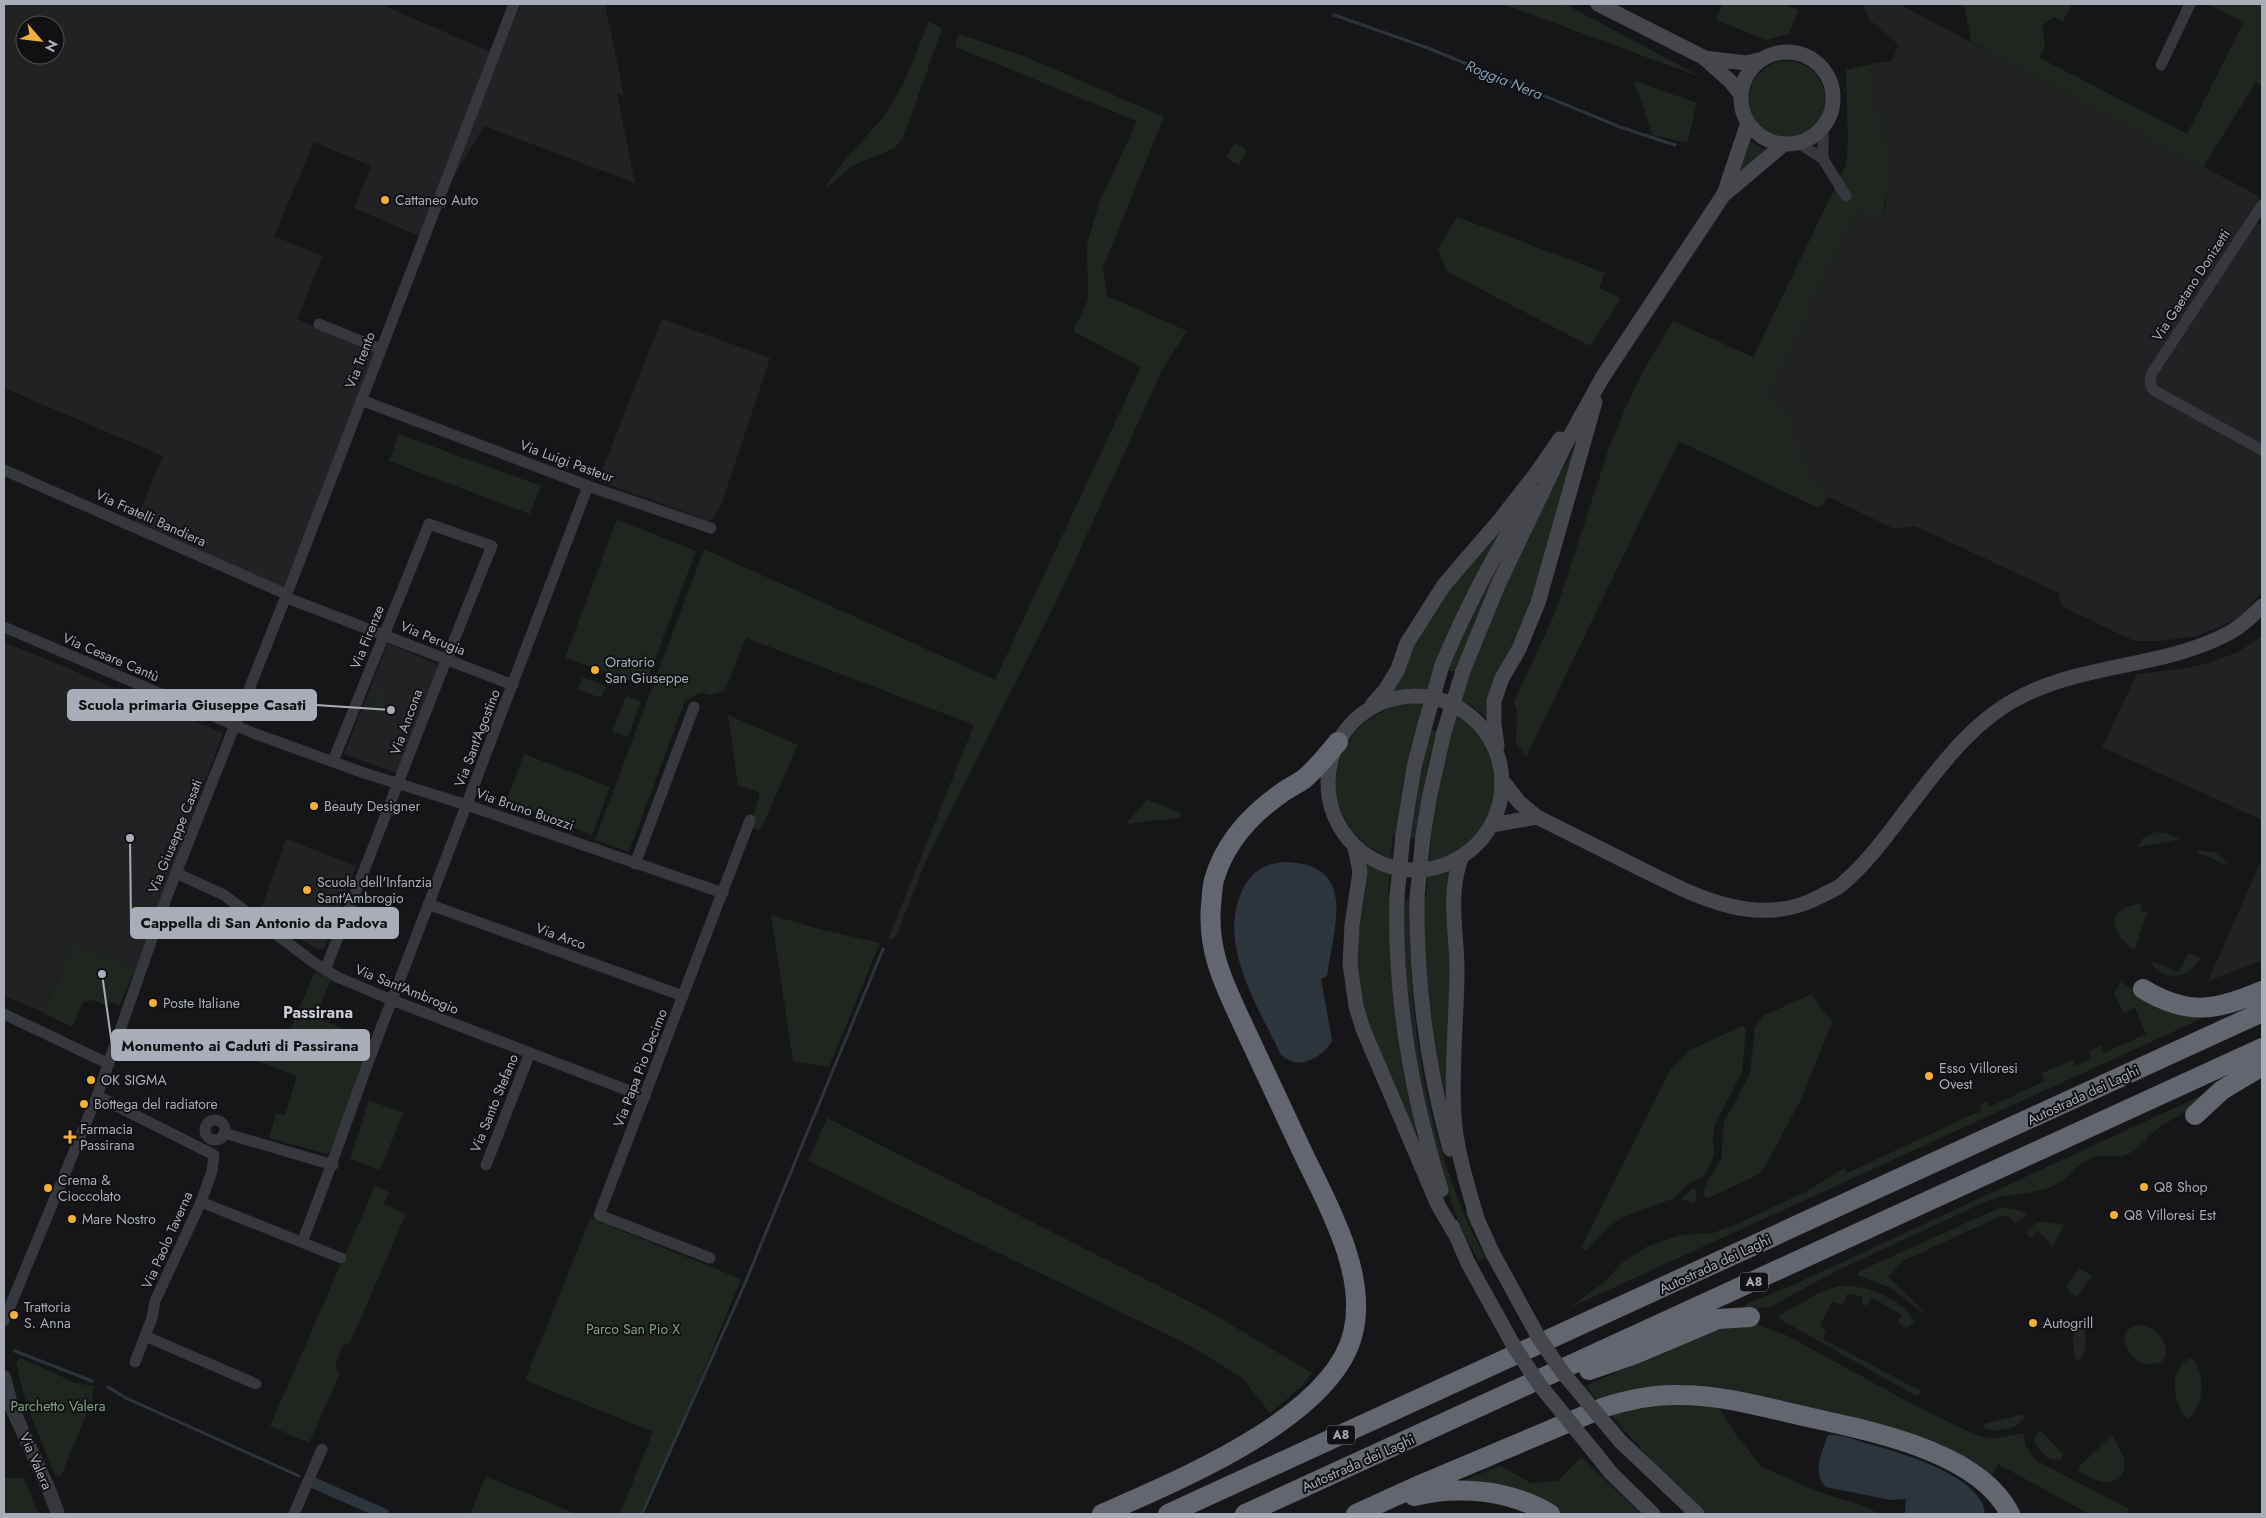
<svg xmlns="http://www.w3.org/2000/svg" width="2266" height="1518" viewBox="0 0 2266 1518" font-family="Jost,sans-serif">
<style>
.built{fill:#222225;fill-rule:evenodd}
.green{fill:#1e261f}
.water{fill:#2c353c}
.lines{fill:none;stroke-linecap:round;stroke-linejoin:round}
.stream{stroke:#2c353c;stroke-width:3}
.canal{stroke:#2c353c;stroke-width:11}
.minor{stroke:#37383d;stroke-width:11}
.tertiary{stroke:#37383d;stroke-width:14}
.secondary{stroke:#45474d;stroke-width:15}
.motorway{stroke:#63666e;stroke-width:20}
.secondary-bridge{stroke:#45474d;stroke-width:15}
.poi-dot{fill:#f2b134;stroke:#111113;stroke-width:2}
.labels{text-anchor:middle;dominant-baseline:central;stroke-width:4;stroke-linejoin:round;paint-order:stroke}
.shield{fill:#111113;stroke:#7b7e86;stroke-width:1}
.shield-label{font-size:12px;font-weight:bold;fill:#a8adb8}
.poi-label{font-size:14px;fill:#a8adb8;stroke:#111113;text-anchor:start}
.street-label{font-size:14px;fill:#a8adb8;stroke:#111113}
.park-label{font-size:14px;fill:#7fa381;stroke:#111113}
.water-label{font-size:15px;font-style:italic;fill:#7f9bb3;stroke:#111113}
.quarter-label{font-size:16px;font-weight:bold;fill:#c9ccd4;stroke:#111113}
.leader{fill:none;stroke:#a8adb8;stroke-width:2}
.callout-dot{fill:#a8adb8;stroke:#111113;stroke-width:2}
.callout{fill:#a8adb8;stroke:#a8adb8;stroke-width:2}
.callout-label{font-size:15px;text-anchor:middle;font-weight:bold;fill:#111}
</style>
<rect width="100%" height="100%" fill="#161618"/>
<path class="built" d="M4 4H380L500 56 521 4H605L624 96 617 94 635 183 484 126 419 236 354 208 371 166 314 142 274 236 323 256 297 319 375 353 283 587 135 522 163 456 4 388ZM25 25H55V55H25Z
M1863 4H1899L2260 197 2247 217 2262 226V591L2246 611 2233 621 2197 636 2161 641H2134L2065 608 2060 601 2059 593 1915 526 1894 529 1829 497 1806 468 1793 434 1766 400 1858 209 1881 221 1886 203 1887 152 1872 78 1879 62H1891L1899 45 1870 20Z
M662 319 770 358 720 508 710 521 598 481Z
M2262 636V820L2102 747 2137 674 2181 669 2212 662 2238 652Z
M4 642 223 733 135 970 74 943 43 1012 4 996Z
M388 643 438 665 396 773 344 754Z
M286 839 356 866 324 948 319 950 259 915Z
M2262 859V960L2208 981Z"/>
<path class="green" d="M1503 4H1565L1703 78Z
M1722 4H1783L1799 10 1789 34 1767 40 1716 20Z
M1964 4H2072L2063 21 2054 17 2042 26 2045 45 2040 58 2187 134 2244 22 2207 4H2262V85L2256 82 2203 167 1971 42Z
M929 21 942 29 903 138 895 148 852 166 825 189C840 160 865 141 885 114 905 87 916 52 929 21Z
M959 34 1024 56 1164 117 1103 267 1107 296 1187 331 1163 368 1058 598 925 863 896 936 888 940 974 725 746 638 725 691 710 695 701 692 685 701 629 852 595 840 704 549 995 680 1141 367 1073 331 1088 300 1087 244 1099 203 1137 121 955 47Z
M1749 99a38 38 0 1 1 76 0a38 38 0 1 1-76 0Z
M1879 62 1872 78 1887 152 1888 185 1881 222 1858 209 1766 400 1790 413C1796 449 1805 469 1829 497L1818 508 1679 441 1526 757 1516 743 1517 712 1514 702 1555 613 1609 448 1625 409 1642 373 1673 321 1753 357 1846 165 1848 143 1846 70Z
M1634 81 1697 103 1687 143 1653 135Z
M1749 140 1765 150 1736 179Z
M1234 143 1247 150 1239 165 1226 158Z
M1457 217 1605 273 1599 288 1621 298 1590 346 1446 271 1438 249Z
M399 434 541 486 530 514 389 461Z
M1576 445 1548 554 1488 719 1473 707 1460 700 1479 637 1533 521Z
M617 519 696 551 645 686 565 658Z
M1496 529 1500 532 1464 598 1446 640 1429 690 1410 688 1394 692 1393 690 1424 622Z
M1508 550 1480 609 1456 671H1447L1485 580Z
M582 677 606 686 601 698 578 689Z
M377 689 390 693 380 718 368 713Z
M626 696 641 701 628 737 612 731Z
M1413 702 1425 703 1404 777 1396 835H1393L1391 859C1374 850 1357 841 1347 823 1315 768 1355 710 1413 702Z
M1456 713C1507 744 1510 811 1464 847 1454 854 1442 862 1429 864L1431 838 1428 837 1430 820Z
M728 715 798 745 760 831 750 827 760 793 738 785Z
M1429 729 1437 731 1429 759 1416 839 1408 837Z
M524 754 610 787 592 835 506 802Z
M1147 800H1148L1181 813 1179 818 1126 824Z
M2155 832 2166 833 2181 839 2137 847 2143 838Z
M2200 850 2216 853 2228 864 2227 865 2196 852Z
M1366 862 1390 872 1388 895 1391 896C1391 979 1395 1048 1416 1129L1415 1134C1391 1078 1356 1019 1357 957 1357 932 1363 909 1366 885 1367 877 1364 869 1366 862Z
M1452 870 1447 1117 1424 997V898L1426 897 1428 875Z
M1403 899 1411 901C1406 1021 1428 1150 1485 1257L1478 1260 1467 1240 1455 1212 1440 1168 1421 1102 1404 967Z
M2140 903 2142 912 2148 911 2134 950C2110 931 2104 911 2140 903Z
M771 915 819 929 880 943 829 1067 793 1061Z
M74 943 135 970 119 1006 109 1001 106 1006 94 1000 83 1002 72 1027 43 1013Z
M2188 953 2200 958C2190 979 2162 983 2150 961L2179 972Z
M315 971 331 980 315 1017 371 1040 330 1151 326 1154 269 1138 276 1113 285 1115 297 1076 254 1060 265 1028 287 1037Z
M2121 982C2145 998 2171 1016 2201 1019L1569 1308 1604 1282 1623 1262 1646 1247 1681 1235 1713 1233 1737 1224 1809 1190 1844 1168 1847 1173 1982 1110 1980 1105 1987 1101 1989 1107 2045 1081 2042 1073 2073 1060 2076 1066 2091 1058 2089 1051 2101 1045 2104 1053 2146 1034 2135 1008 2123 1013 2114 993Z
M1812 994 1820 1007 1833 1021 1800 1101 1765 1167 1759 1174 1709 1198 1705 1197 1703 1189 1721 1160 1724 1122 1750 1074 1755 1027 1764 1015Z
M1742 1026 1746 1029 1742 1073 1716 1122 1713 1136 1714 1155 1706 1174 1700 1179 1689 1183 1674 1198 1621 1218 1609 1227 1586 1251 1581 1248 1670 1070 1688 1051Z
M2200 1096 2201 1100C2188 1111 2174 1118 2160 1127 2148 1134 2140 1149 2128 1154 2115 1160 2100 1152 2087 1160 2073 1167 2066 1182 2051 1187 2030 1195 2008 1193 1987 1201L1836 1271 1772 1306 1749 1310 1745 1307 1746 1304 1793 1285Z
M369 1100 403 1113 380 1170 350 1159Z
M827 1118 1208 1311 1312 1373 1303 1385 1270 1413 1242 1378 1189 1345 808 1161Z
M375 1186 389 1192 384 1204 406 1214 350 1343 343 1345 335 1366 339 1375 309 1443 270 1426Z
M1692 1189H1695L1697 1200 1693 1203 1681 1199Z
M1999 1208 2014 1209 2028 1214 2015 1223 2008 1216H2001L1903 1261 1888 1277 1925 1312 1924 1314 1891 1288 1857 1275 1860 1271Z
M590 1218 741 1279 675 1441 640 1514H620L653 1432 525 1380Z
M2047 1222 2065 1225 2051 1249 2050 1248 2052 1245 2038 1231 2031 1238 2026 1233 2036 1223Z
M2079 1268 2092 1276 2076 1298 2066 1287Z
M1838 1286C1862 1285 1883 1291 1902 1307 1907 1312 1912 1316 1914 1322L1907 1328 1898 1323 1902 1315 1872 1298 1867 1305H1863L1862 1296 1847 1294 1843 1305 1832 1302 1820 1325 1826 1332 1823 1339 1922 1392 1916 1396 1778 1318 1780 1315 1817 1294Z
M2083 1319C2085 1333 2090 1350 2078 1360L2075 1358C2072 1341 2070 1332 2083 1319Z
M1739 1321 1757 1325 1786 1335 1914 1405 1978 1436 1994 1439 2023 1433 2026 1447 2035 1460 2129 1509 2126 1514H2089L1998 1464 1989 1481 1737 1395 1599 1402 1586 1386 1671 1347Z
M2138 1325C2156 1325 2177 1348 2160 1363L2143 1364C2127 1356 2113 1332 2138 1325Z
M20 1358 76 1383 94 1386 92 1400 61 1476 55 1475 26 1403 16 1363Z
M2190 1358C2207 1370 2204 1408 2188 1419 2172 1403 2168 1370 2190 1358Z
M1715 1402 1734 1432 1762 1467 1816 1491 1867 1507 1879 1514H1707L1675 1487 1608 1412 1627 1406Z
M2019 1415H2023L2025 1418C2015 1429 1997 1434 1983 1428L1984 1424Z
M2038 1432H2042L2063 1454 2062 1459C2049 1464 2036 1449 2034 1438Z
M2112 1435C2116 1443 2122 1452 2124 1460 2125 1465 2124 1471 2121 1475 2110 1490 2090 1478 2078 1471L2079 1467Z
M1581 1457 1641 1514H1558L1440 1489 1500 1466 1531 1483 1558 1481Z
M486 1476 576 1514H470Z
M4 1478H24L39 1514H4Z"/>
<path class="water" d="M1282 862C1359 862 1334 926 1327 976L1321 979 1332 1040C1328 1052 1308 1065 1295 1062 1290 1061 1285 1058 1281 1055 1258 1006 1216 943 1243 889 1252 871 1263 865 1282 862Z
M1828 1435C1840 1434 1853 1439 1865 1443 1896 1451 1984 1476 1985 1514H1905L1906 1499 1891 1500 1826 1487C1811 1472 1822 1453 1828 1435Z"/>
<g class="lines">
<path class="stream" d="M1334 15 1428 48 1620 127 1675 145
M15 1351 92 1381
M108 1387 126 1398 299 1476
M642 1514 743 1288 883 949"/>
<path class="canal" d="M314 1483 384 1514"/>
<path class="minor" d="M2161 65 2190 4
M1799 143 1823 159 1846 196
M1823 159V127
M2262 205 2152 373C2149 380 2149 386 2155 391L2262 450
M319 324 381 349
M361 400 588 486 711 528
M4 470 286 594
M285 597 513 685
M4 627 253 733 364 773 467 805 723 893
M635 864 694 707
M176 873 224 895 313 962 337 977 392 1000 645 1097
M428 904 683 996
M325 970C381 829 434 687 492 546L429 524 333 761
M392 1000 588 486
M4 1014 109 1064
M97 1096 214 1155 212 1171 201 1202 155 1301 152 1318 135 1362
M205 1130a10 10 0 1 1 20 0a10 10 0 1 1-20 0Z
M224 1133 333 1165
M486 1165 530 1053
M201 1202 341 1258
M302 1242C334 1162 360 1080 392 1000
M710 1258 599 1215 750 820
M4 1321 97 1096 167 896 290 586 514 4
M145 1336 256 1384
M294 1514 322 1449"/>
<path class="tertiary" d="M4 1377 12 1408 49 1490 58 1514"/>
<path class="secondary" d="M1598 4 1703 57 1731 82 1741 95
M1741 98a46 46 0 1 1 92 0a46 46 0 1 1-92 0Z
M1704 58 1746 63 1763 59
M1726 193 1784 144
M1442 665C1468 604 1497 547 1534 492
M1463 671 1498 585 1564 447 1602 378 1724 194 1748 123
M1328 783a87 87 0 1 1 174 0a87 87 0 1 1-174 0Z
M1372 705 1386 689 1398 669 1407 643 1444 585 1499 521 1535 475 1560 439
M1497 746 1494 724V701L1502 678 1519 649 1538 603 1595 402
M1502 780 1519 802 1537 817C1569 833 1601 849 1633 865 1690 893 1755 931 1819 897 1826 893 1835 890 1841 885 1869 862 1889 832 1911 804 1943 762 1976 718 2024 695 2089 663 2166 667 2229 633 2242 626 2252 616 2262 606
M1492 825 1537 817
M1403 835 1414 767 1425 725
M1423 836 1429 799 1444 732
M1355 847 1360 872 1352 925 1350 964 1356 1006 1363 1029 1438 1205 1455 1234
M1461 858C1448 895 1456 928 1457 967 1457 1016 1451 1065 1454 1115 1456 1151 1468 1187 1478 1222
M1397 896C1394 997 1411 1094 1441 1190
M1417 898C1416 984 1427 1067 1450 1149
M1474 1212 1492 1252
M1452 1226 1468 1263
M1620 1441 1697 1514
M1595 1453 1611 1473 1653 1514"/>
<path class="motorway" d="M2143 989C2188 1016 2215 1011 2262 991
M2195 1115 2222 1090 2262 1066
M1589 1370 1635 1354 1718 1319 1750 1317
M1414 1496C1459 1485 1510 1490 1550 1514
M1102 1514C1176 1481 1333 1418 1353 1333 1368 1272 1326 1202 1301 1149 1282 1109 1263 1068 1244 1027 1225 986 1207 952 1211 905 1212 897 1212 888 1214 880 1225 842 1251 814 1283 792 1290 787 1297 784 1304 779 1317 768 1327 755 1338 742
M1168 1514 2262 1012
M1245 1514 2262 1048
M1356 1514 1413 1488 1605 1407C1630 1399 1654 1394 1680 1395 1720 1395 1760 1406 1799 1415 1863 1430 1978 1449 2010 1514"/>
<path class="secondary-bridge" d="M1425 725 1442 665
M1444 732 1463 671
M1397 896 1403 835
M1417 898 1423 836
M1492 1252 1539 1338 1563 1373 1620 1441
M1468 1263 1515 1348 1539 1384 1595 1453"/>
</g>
<g class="poi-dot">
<circle cx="385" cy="200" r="5"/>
<circle cx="595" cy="670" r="5"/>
<circle cx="314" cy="806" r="5"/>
<circle cx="307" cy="890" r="5"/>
<circle cx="153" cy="1003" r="5"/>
<circle cx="1929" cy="1076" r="5"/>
<circle cx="91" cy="1080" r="5"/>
<circle cx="84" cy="1104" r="5"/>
<path d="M67.5 1129.5h5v5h5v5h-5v5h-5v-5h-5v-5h5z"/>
<circle cx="2144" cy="1187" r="5"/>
<circle cx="48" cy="1188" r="5"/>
<circle cx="2114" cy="1215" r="5"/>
<circle cx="72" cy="1219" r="5"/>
<circle cx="14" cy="1315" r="5"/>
<circle cx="2033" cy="1323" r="5"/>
</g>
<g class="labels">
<g class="shield">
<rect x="1740" y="1272.5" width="28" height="19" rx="4"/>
<rect x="1327" y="1425.5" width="28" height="19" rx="4"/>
</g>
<g class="shield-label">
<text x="1754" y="1282">A8</text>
<text x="1341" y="1435">A8</text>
</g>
<g class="poi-label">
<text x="395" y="200">Cattaneo Auto</text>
<text x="605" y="662">Oratorio<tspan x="605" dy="16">San Giuseppe</tspan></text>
<text x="324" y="806">Beauty Designer</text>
<text x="317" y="882">Scuola dell'Infanzia<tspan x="317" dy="16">Sant'Ambrogio</tspan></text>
<text x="163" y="1003">Poste Italiane</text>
<text x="1939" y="1068">Esso Villoresi<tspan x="1939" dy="16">Ovest</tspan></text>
<text x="101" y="1080">OK SIGMA</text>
<text x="94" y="1104">Bottega del radiatore</text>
<text x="80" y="1129">Farmacia<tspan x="80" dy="16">Passirana</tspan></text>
<text x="58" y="1180">Crema &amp;<tspan x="58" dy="16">Cioccolato</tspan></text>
<text x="2154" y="1187">Q8 Shop</text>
<text x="2124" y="1215">Q8 Villoresi Est</text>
<text x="82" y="1219">Mare Nostro</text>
<text x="24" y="1307">Trattoria<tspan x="24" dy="16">S. Anna</tspan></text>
<text x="2043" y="1323">Autogrill</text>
</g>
<g class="street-label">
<text transform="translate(2191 285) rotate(-57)">Via Gaetano Donizetti</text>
<text transform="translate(360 360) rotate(-69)">Via Trento</text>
<text transform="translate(567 461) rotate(20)">Via Luigi Pasteur</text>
<text transform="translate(151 518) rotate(24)">Via Fratelli Bandiera</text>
<text transform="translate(367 637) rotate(-68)">Via Firenze</text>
<text transform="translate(433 638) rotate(22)">Via Perugia</text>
<text transform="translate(111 657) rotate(23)">Via Cesare Cantù</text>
<text transform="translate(406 722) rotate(-70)">Via Ancona</text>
<text transform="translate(477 738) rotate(-69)">Via Sant'Agostino</text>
<text transform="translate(525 809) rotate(19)">Via Bruno Buozzi</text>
<text transform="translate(175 836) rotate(-68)">Via Giuseppe Casati</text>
<text transform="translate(561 936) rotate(20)">Via Arco</text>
<text transform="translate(407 989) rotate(22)">Via Sant'Ambrogio</text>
<text transform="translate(640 1068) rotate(-69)">Via Papa Pio Decimo</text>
<text transform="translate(2083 1095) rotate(-25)">Autostrada dei Laghi</text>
<text transform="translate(494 1103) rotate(-68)">Via Santo Stefano</text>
<text transform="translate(167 1240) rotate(-66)">Via Paolo Taverna</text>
<text transform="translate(1715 1264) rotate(-25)">Autostrada dei Laghi</text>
<text transform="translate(36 1461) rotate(66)">Via Valera</text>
<text transform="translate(1358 1463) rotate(-24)">Autostrada dei Laghi</text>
</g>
<g class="park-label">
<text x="633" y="1329">Parco San Pio X</text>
<text x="58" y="1406">Parchetto Valera</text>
</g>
<g class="water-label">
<text transform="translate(1504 80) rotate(22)">Roggia Nera</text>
</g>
<g class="quarter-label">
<text x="318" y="1012">Passirana</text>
</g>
</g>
<path class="leader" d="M391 710L316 705M130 838L131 923M102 974L112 1045"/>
<g class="callout-dot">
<circle cx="391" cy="710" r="5"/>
<circle cx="130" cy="838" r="5"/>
<circle cx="102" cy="974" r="5"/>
</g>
<g class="callout">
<rect x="68" y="690" width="248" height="30" rx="5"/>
<rect x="131" y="908" width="267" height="30" rx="5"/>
<rect x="112" y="1030" width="257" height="30" rx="5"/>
</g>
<g class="callout-label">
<text x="192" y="710">Scuola primaria Giuseppe Casati</text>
<text x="264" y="928">Cappella di San Antonio da Padova</text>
<text x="240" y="1051">Monumento ai Caduti di Passirana</text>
</g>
<rect width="2266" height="1518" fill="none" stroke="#a8adb8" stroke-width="10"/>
<g transform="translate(40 40) rotate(118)"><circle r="24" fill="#111113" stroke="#4d4f55"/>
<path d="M0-4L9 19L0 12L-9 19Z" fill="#f2b134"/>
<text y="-8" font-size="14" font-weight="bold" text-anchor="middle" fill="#a8adb8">N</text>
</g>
</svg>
